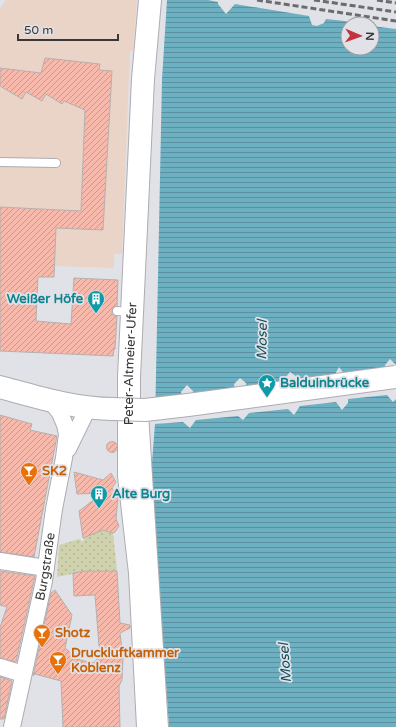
<svg xmlns="http://www.w3.org/2000/svg" width="396" height="727" viewBox="0 0 396 727" font-family="'Varela Round',sans-serif">
<style>
.education{fill:#ead4c7}
.park{fill:url(#park-dots)}
.water{fill:url(#water-rules);fill-rule:evenodd}
.pier{fill:#e1e2e7}
.building{fill:url(#building-hatch);stroke:#b6b0af}
.lines{fill:none;stroke-linecap:round;stroke-linejoin:round}
.lane-casing{stroke:#acacb1;stroke-width:10}
.street-casing{stroke:#acacb1;stroke-width:18}
.secondary-casing{stroke:#acacb1;stroke-width:24}
.lane{stroke:#fff;stroke-width:8}
.street{stroke:#fff;stroke-width:16}
.secondary{stroke:#fff;stroke-width:22}
.rail{stroke:#6b6b6e;stroke-width:3;stroke-dasharray:6 3;stroke-linecap:butt}
.secondary-bridge-casing{stroke:#acacb1;stroke-width:24;stroke-linecap:butt}
.secondary-bridge{stroke:#fff;stroke-width:22}
.labels{text-anchor:middle;dominant-baseline:central;stroke-width:3.5;stroke-linejoin:round;paint-order:stroke}
.culture-label{font-size:13px;font-weight:bold;fill:#0d838f;stroke:#e1e2e7;text-anchor:start}
.street-label{font-size:13px;fill:#38383a;stroke:#e1e2e7}
.food-label{font-size:13px;font-weight:bold;fill:#c56008;stroke:#e1e2e7;text-anchor:start}
.water-label{font-size:14px;font-style:italic;fill:#16505e;stroke:#e1e2e7}
</style>
<defs>
<pattern id="park-dots" width="8" height="8" patternUnits="userSpaceOnUse"><rect width="8" height="8" fill="#cfd2ad"/><path d="M2 2h.1M6 6h.1" fill="none" stroke="#b2b596" stroke-width="1.8" stroke-linecap="round"/></pattern>
<pattern id="water-rules" width="6" height="5" patternUnits="userSpaceOnUse"><rect width="6" height="5" fill="#6cb0c2"/><path d="M0 2.5h6" fill="none" stroke="#5a909f"/></pattern>
<pattern id="building-hatch" width="6" height="6" patternUnits="userSpaceOnUse"><rect width="6" height="6" fill="#f6b9ac"/><path d="M-1 1l2-2M0 6l6-6M5 7l2-2" fill="none" stroke="#c8978d"/></pattern>
</defs>
<rect width="100%" height="100%" fill="#e1e2e7"/>
<path class="education" d="M6 0H137L133 51H130L122 254H114V268L55 266 54 277 0 275V8Z"/>
<path class="park" d="M103 530 113 533 117 571H86L57 577 59 545 79 539 83 542 84 537Z"/>
<path class="water" d="M167 0H396V727H169L151 475 155 424 162 79ZM348 24H372V48H348Z"/>
<path class="pier" d="M208 0H396V29L372 26V24L326 19 324 23 317 26 312 25 309 16 235 4 226 14 218 4V2Z
M390 359 396 365V399L393 402 387 395 348 399V403L342 410 336 402 300 406 294 415 288 409 249 413 243 420 238 416 196 420 190 428 183 422 154 424 152 427V398L154 400 182 397 181 392 187 385 193 391 194 396 235 389 234 384 240 378 246 383V389L285 382V378L290 372 297 377V381L334 376 339 367 345 375 385 369V365Z"/>
<path class="building" d="M45 58 100 64 99 70 112 71 103 230 56 228 54 277H38L36 321 71 324 74 278 118 280 117 306 112 310V314L117 316 115 349H114L113 356 0 351V207L81 211 85 110 64 101 62 104 46 94 42 101 26 92 22 99 0 86V68L41 73Z
M0 415 32 424 30 430 57 436 34 557 0 552Z
M106.5 447a5.5 5.5 0 1 1 11 0a5.5 5.5 0 1 1-11 0Z
M74 472 103 480 111 473 116 482 112 488 118 498 116 519 119 526 115 532 113 533 103 530 83 538 79 511 103 493 77 494Z
M0 571 35 576 16 662 0 658V627L7 607 0 605Z
M86 571H117L120 623 130 625V628L120 633 123 658 122 680 119 686 120 727H63L61 681 35 674 33 676 51 593 55 590 72 615 65 648 71 653 72 658 93 663 104 653 99 646 95 595 74 596 73 573Z
M0 677 12 681 4 719H0Z"/>
<g class="lines">
<defs>
<path id="lane" d="M0 162 56 163
M117 311 131 312"/>
<g id="street">
<path d="M140 413 160 727"/>
<path d="M68 449 88 408"/>
<path d="M0 561 46 568"/>
<path d="M0 667 23 674"/>
<path id="s1" d="M12 727 44 581 54 509 64 458 67 434 65 425 60 413 50 400"/>
</g>
<g id="secondary">
<path d="M0 387C37 397 75 409 113 409"/>
<path id="s2" d="M148 727 140 573 129 476V377L143 79 150 0"/>
</g>
</defs>
<use href="#lane" class="lane-casing"/>
<use href="#street" class="street-casing"/>
<use href="#secondary" class="secondary-casing"/>
<use href="#lane" class="lane"/>
<use href="#street" class="street"/>
<use href="#secondary" class="secondary"/>
<path class="rail" d="M257 0 396 21
M314 0 396 12
M377 0 396 3"/>
<defs>
<path id="secondary-bridge" d="M113 409 145 410 188 405 396 377"/>
</defs>
<use href="#secondary-bridge" class="secondary-bridge-casing"/>
<use href="#secondary-bridge" class="secondary-bridge"/>
</g>
<defs>
<symbol id="building-pin" viewBox="-11 -11 22 30"><path d="M0 17L-7.5 6A9.5 9.5 0 1 1 7.5 6Z" fill="#0f9aa8" stroke="#e1e2e7"/><path d="M-4-6H4V6H1V3H-1V6H-4ZM-2.5-4.3h1.7v1.8h-1.7ZM.8-4.3h1.7v1.8H.8ZM-2.5-1h1.7V.8h-1.7ZM.8-1h1.7V.8H.8Z" fill="#fff"/></symbol>
<symbol id="sight-pin" viewBox="-11 -11 22 30"><path d="M0 17L-7.5 6A9.5 9.5 0 1 1 7.5 6Z" fill="#0f9aa8" stroke="#e1e2e7"/><path d="M0-6L1.8-2.2L6-1.7L2.9 1.2L3.7 5.4L0 3.3L-3.7 5.4L-2.9 1.2L-6-1.7L-1.8-2.2Z" fill="#fff"/></symbol>
<symbol id="bar-pin" viewBox="-11 -11 22 30"><path d="M0 17L-7.5 6A9.5 9.5 0 1 1 7.5 6Z" fill="#e8710a" stroke="#e1e2e7"/><path d="M-6-5H6L.8 .8V4.5H3.5V6h-7V4.5H-.8V.8Z" fill="#fff"/></symbol>
</defs>
<g fill-rule="evenodd">
<use href="#building-pin" x="86" y="289" width="20" height="27"/>
<use href="#sight-pin" x="257" y="373" width="20" height="27"/>
<use href="#bar-pin" x="19" y="461" width="20" height="27"/>
<use href="#building-pin" x="89" y="484" width="20" height="27"/>
<use href="#bar-pin" x="32" y="623" width="20" height="27"/>
<use href="#bar-pin" x="48" y="650" width="20" height="27"/>
</g>
<g class="labels">
<g class="culture-label">
<text x="83" y="299" text-anchor="end">Weißer Höfe</text>
<text x="280" y="383">Balduinbrücke</text>
<text x="112" y="494">Alte Burg</text>
</g>
<g class="street-label">
<text stroke="none"><textPath href="#s2" startOffset="364">Peter-Altmeier-Ufer</textPath></text>
<text stroke="none"><textPath href="#s1" startOffset="164">Burgstraße</textPath></text>
</g>
<g class="food-label">
<text x="42" y="471">SK2</text>
<text x="55" y="633">Shotz</text>
<text x="71" y="653">Druckluftkammer<tspan x="71" dy="15">Koblenz</tspan></text>
</g>
<g class="water-label">
<text transform="translate(262 340) rotate(-89)">Mosel</text>
<text transform="translate(285 663) rotate(-94)">Mosel</text>
</g>
</g>
<g transform="translate(360 36) rotate(92)"><circle r="19" fill="#e1e2e7" stroke="#9d9ea2"/>
<path d="M0-3L7 15L0 10L-7 15Z" fill="#c2323f"/>
<text y="-6" font-size="11" font-weight="bold" text-anchor="middle" fill="#38383a">N</text>
</g>
<path d="M18 34v6h100v-6" fill="none" stroke="#38383a" stroke-width="2"/>
<text x="24" y="34" font-size="12" fill="#38383a" stroke="#e1e2e7" stroke-width="3" paint-order="stroke">50 m</text>
</svg>
